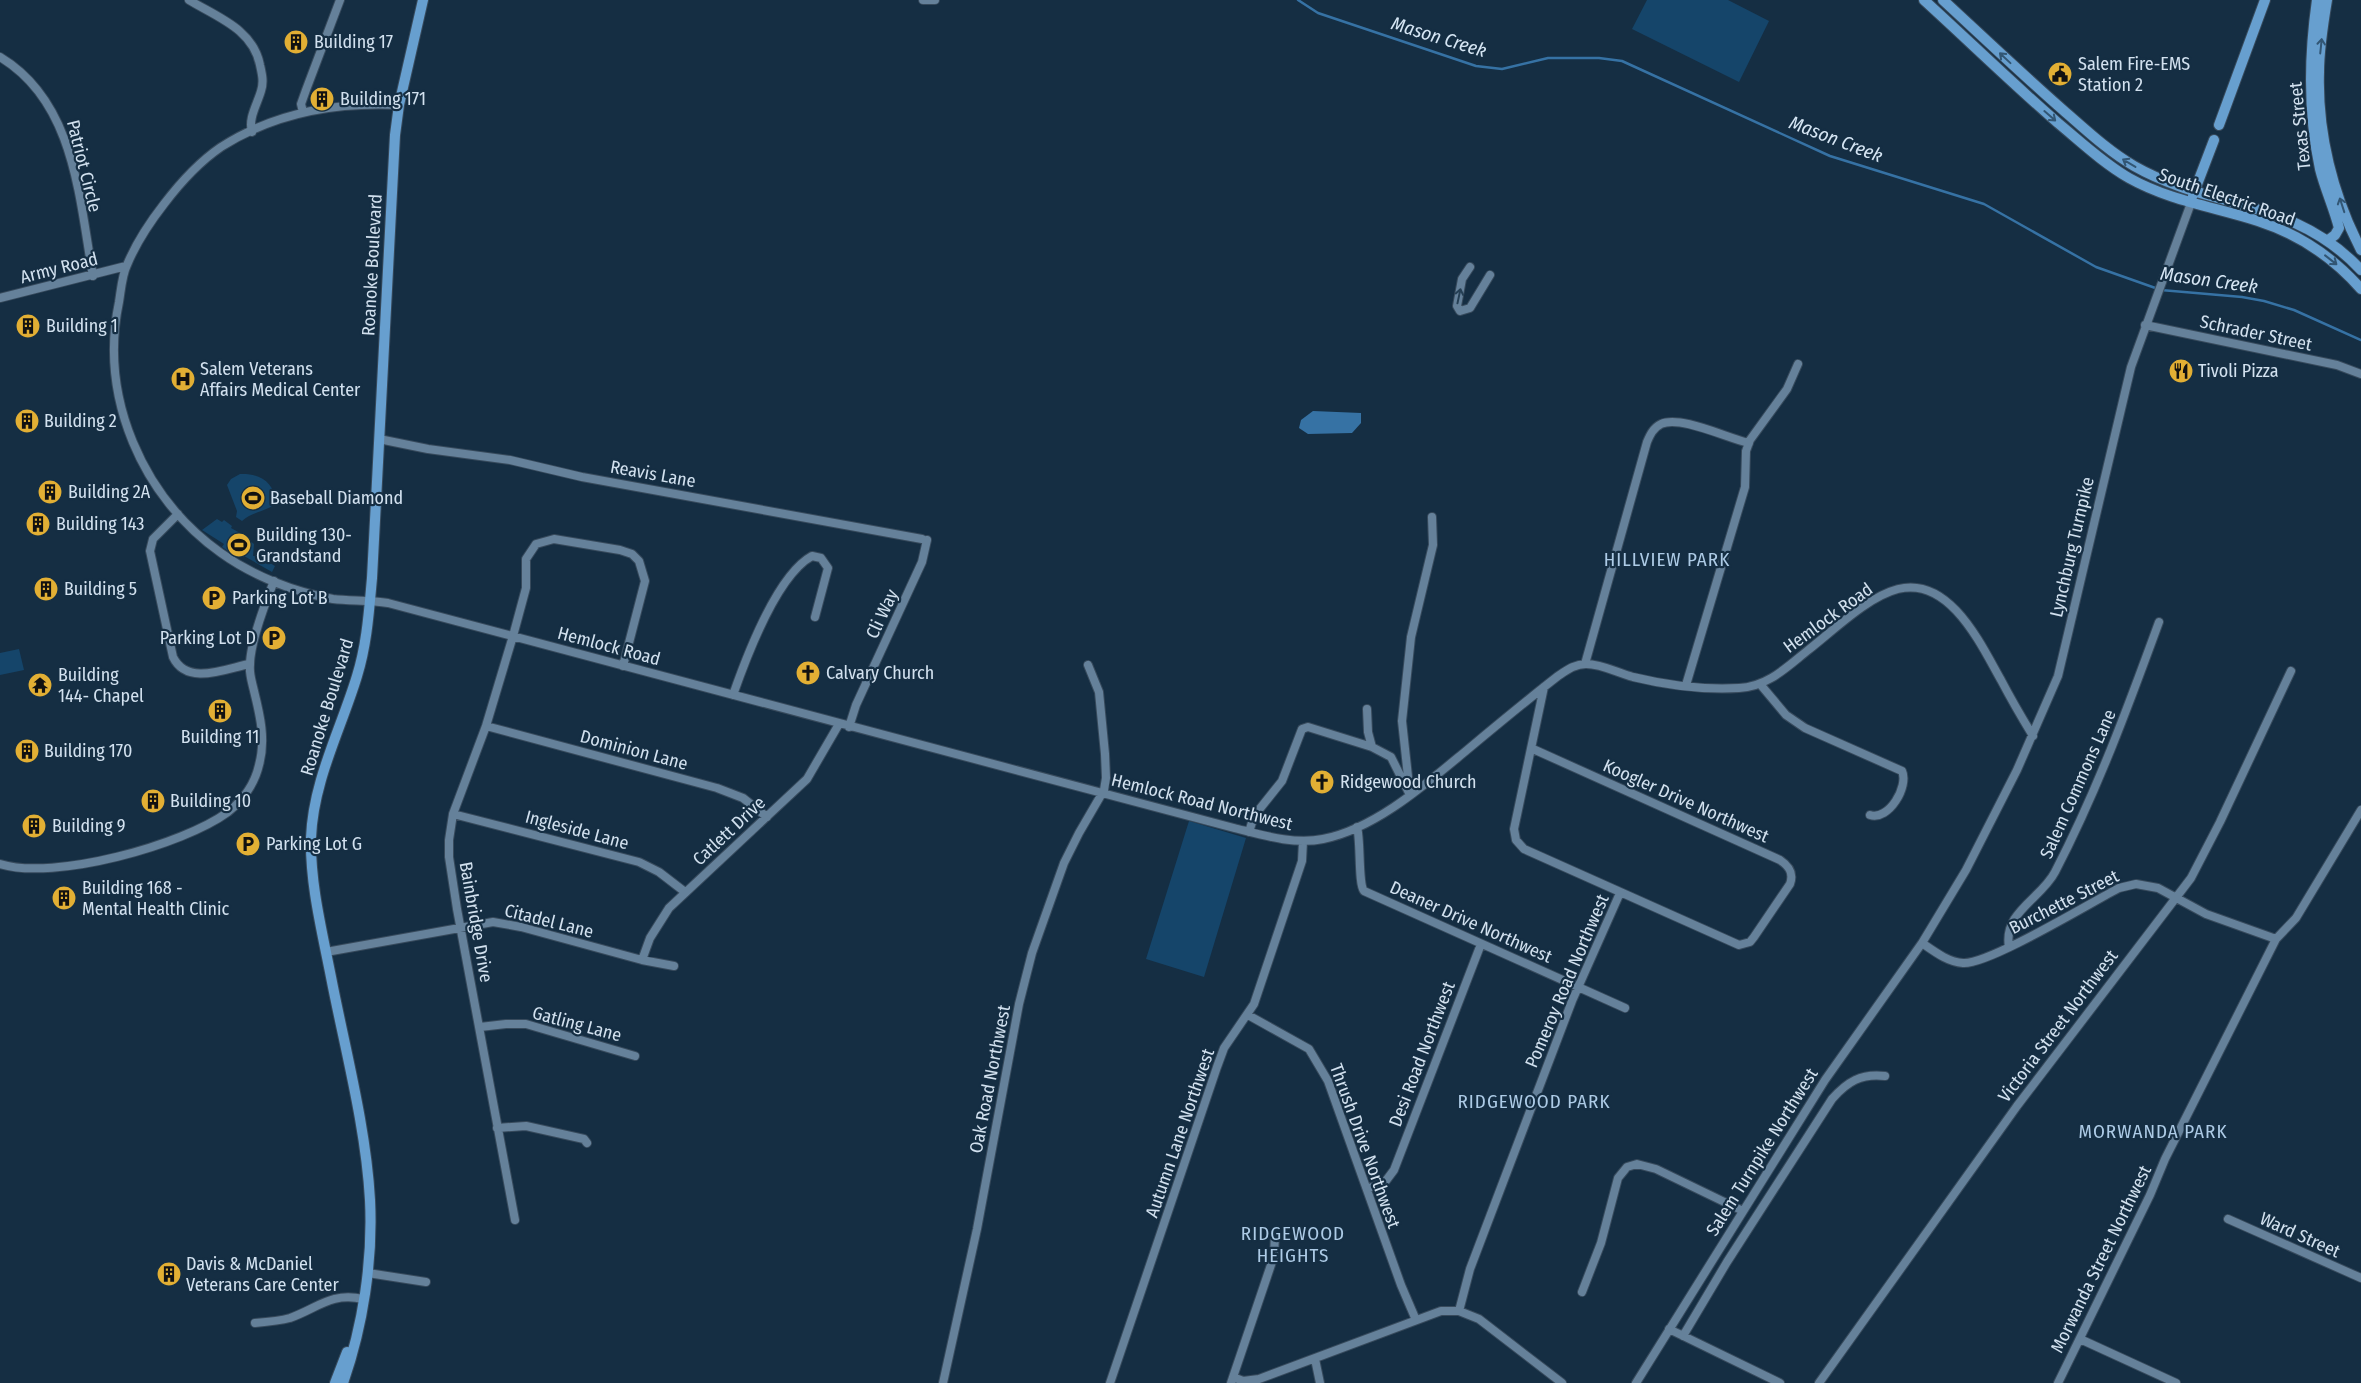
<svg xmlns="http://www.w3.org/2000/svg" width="2361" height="1383" viewBox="0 0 2361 1383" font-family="'Fira Sans Condensed',sans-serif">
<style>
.green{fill:#15456a}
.water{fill:#3672a4}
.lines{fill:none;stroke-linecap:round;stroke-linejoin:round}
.stream{stroke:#3672a4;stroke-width:2.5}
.minor-casing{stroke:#374a5c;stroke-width:10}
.major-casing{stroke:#374a5c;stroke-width:12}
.minor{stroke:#65819a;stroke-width:8}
.major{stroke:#679fcf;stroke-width:10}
.oneway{stroke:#325674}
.oneway2{stroke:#253f54}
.labels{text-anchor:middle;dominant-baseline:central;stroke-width:4.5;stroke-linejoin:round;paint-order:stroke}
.poi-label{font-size:18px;fill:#d2e1ef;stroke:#152e43;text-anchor:start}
.street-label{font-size:18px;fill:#d2e1ef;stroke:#152e43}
.water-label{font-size:19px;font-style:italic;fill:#d6e6f4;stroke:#152e43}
.neighbourhood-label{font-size:19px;letter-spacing:1px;fill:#adcbe6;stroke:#152e43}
</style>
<rect width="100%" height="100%" fill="#152e43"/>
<path class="green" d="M1647 0H1728L1769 21 1739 82 1632 29Z
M240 474C260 473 276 483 275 504 265 512 251 512 242 521L236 517 237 511 227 485 231 479Z
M217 519 222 522 224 520 232 526 231 528 249 538V540L254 544 253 556H258L275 566 272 572 230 548 228 551 222 547 224 544 202 530Z
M19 649 24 670 0 675V653Z
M1189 821 1246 838 1204 977 1146 959Z"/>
<path class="water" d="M1313 411 1361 413V423L1352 433 1308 434 1299 428 1301 420Z"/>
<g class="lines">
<path class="stream" d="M1298 0 1318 13 1476 66 1502 69 1548 58H1599L1622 61 1830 156 1984 204 2096 267 2161 290 2242 297 2264 301 2294 310 2361 340"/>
<defs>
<path id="minor" d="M189 0C217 17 253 29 260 65 262 74 264 82 261 91 257 105 248 118 252 132
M923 0H935
M0 57C75 102 79 198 93 276
M399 105C337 102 274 113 221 147 199 162 180 183 164 204 150 222 136 243 127 265 122 275 121 290 119 302 99 397 142 497 221 553 253 576 294 592 333 599 351 601 370 600 388 603L1234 828C1262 835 1294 845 1323 839 1375 829 1427 783 1467 750 1497 725 1527 700 1558 676 1567 670 1575 664 1586 664 1602 664 1618 673 1633 677 1666 685 1705 690 1739 688 1767 687 1787 667 1807 651 1833 631 1867 597 1898 589 1950 576 1981 645 2001 680 2011 699 2022 718 2033 736
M303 112 301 104 306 90 340 0
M1470 267 1462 279 1457 306 1460 311 1470 308 1490 275
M0 298 126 266
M2145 325 2337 365 2361 374
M379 439 428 449 510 460 582 477 922 539
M178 514 153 539 150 551 173 657C187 686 225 669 249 664
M1585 664 1647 442C1650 435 1653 428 1661 424 1680 415 1727 438 1749 443
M1760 684 1786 715 1805 728 1902 771C1909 786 1889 821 1870 815
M1686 685 1745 487 1746 451 1750 440 1787 389 1798 364
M733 695C746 658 777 575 812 556L821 558 828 568 815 617
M1367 709 1368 732 1372 747 1391 757 1409 793
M486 726 717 788 743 798 767 817
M849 727 856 705 922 562 927 540
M1533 749 1780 860C1789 866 1794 873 1790 884L1754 937 1750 942 1739 945 1524 849 1516 840 1514 829 1544 687
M1410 795 1402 721 1411 637 1433 545 1432 517
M453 814 639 862 659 872 685 892
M1357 827C1361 841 1358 884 1364 891L1625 1008
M1249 832 1254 816 1282 781 1302 729 1308 727 1372 747
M0 864C54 881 183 845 228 812 243 800 255 783 259 765 266 740 260 715 254 691 252 682 249 674 250 665 250 644 266 601 274 581
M1922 943C1935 952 1948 962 1963 963 1988 965 2090 903 2119 888L2136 884 2158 888 2206 914 2276 939
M2009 947C2003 912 2041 899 2055 872 2097 791 2128 707 2159 622
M326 952 493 922 521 927 642 960 674 966
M642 960 650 938 669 908 807 779 839 724
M1248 1015 1309 1049 1328 1081 1401 1285 1416 1320
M480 1027 506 1024H526L635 1056
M497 1128 526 1126 584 1139 587 1143
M1367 1189 1385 1182 1394 1170 1481 944
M2228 1219 2361 1278
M515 1220 457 909 449 857V840L453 814 486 726 513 636 526 588V559L536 544 554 539 620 550 632 554 639 561 645 581 623 666
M368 1273 426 1282
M1582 1292 1601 1243 1618 1178 1627 1167 1637 1164 1656 1169 1743 1211
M1459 1311 1470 1269 1572 1001 1620 893
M255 1323C267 1322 279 1321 290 1318 318 1308 331 1292 363 1299
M1669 1329 1780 1383
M1683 1336 1727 1262 1832 1099C1847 1082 1861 1073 1885 1076
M2080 1339 2176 1383
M1315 1359 1320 1383
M1233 1377 1243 1381 1259 1379 1441 1311H1459L1479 1319 1562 1383
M943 1383 977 1229 1019 1004 1032 953 1064 863 1079 833 1104 790 1106 778 1105 754 1099 692 1088 665
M1110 1383 1217 1067 1224 1048 1254 1004 1302 861 1303 841
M1231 1383 1274 1256 1275 1234
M1636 1383 1825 1080 1922 943 1966 870 2017 770 2058 676 2131 367 2191 203
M1819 1383 2017 1106 2191 878 2220 822 2291 671
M2058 1383 2150 1195 2165 1159 2276 939 2296 918 2361 810"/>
<path id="major" d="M1924 0C1969 41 2012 83 2058 123 2081 142 2103 163 2129 178 2170 201 2215 207 2258 221 2298 234 2333 257 2361 289
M1943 0C1983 37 2022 74 2063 110 2085 129 2108 151 2134 166 2211 210 2293 197 2361 270
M2317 0C2309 56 2308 113 2320 169 2325 189 2334 208 2339 228L2335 235 2327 241
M2327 0C2323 24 2319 48 2319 72 2317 133 2333 196 2361 250
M2219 125 2265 0
M2193 195 2214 140
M335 1383 347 1352
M343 1383C363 1326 373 1261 370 1200 366 1127 345 1049 331 977 322 931 310 884 311 838 313 781 341 729 357 676 367 644 369 611 372 578L395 135 399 105 423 0"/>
</defs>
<use href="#minor" class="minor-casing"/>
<use href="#major" class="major-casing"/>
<use href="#minor" class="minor"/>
<use href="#major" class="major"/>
</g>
<defs><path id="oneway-shaft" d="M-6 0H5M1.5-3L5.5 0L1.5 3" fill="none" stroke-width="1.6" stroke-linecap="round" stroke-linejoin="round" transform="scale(1.25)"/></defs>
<g class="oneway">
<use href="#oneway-shaft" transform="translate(2321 46) rotate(-84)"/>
<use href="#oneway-shaft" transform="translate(2005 58) rotate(-137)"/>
<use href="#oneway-shaft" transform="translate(2050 116) rotate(41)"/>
<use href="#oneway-shaft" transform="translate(2129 163) rotate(-149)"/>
<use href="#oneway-shaft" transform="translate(2342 205) rotate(-108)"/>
<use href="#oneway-shaft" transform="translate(2331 260) rotate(38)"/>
</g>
<use class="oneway2" href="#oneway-shaft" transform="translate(1459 296) rotate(-78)"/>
<defs>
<symbol id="building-disc" viewBox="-11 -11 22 22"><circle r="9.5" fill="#e2af34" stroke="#152e43"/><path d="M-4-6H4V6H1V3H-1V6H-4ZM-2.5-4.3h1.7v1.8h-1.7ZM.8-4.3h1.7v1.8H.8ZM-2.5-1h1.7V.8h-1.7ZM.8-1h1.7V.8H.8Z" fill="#111"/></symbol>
<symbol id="civic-disc" viewBox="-11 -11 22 22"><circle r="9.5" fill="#e2af34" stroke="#152e43"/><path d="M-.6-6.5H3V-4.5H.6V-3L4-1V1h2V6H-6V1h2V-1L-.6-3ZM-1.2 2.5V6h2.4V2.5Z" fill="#111"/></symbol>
<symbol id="restaurant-disc" viewBox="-11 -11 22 22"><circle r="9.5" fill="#e2af34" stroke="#152e43"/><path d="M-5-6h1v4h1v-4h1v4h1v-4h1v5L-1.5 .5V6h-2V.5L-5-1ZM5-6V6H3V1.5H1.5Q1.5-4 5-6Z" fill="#111"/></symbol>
<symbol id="hospital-disc" viewBox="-11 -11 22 22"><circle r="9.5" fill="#e2af34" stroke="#152e43"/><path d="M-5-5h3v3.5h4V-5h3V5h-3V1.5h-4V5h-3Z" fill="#111"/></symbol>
<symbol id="stadium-disc" viewBox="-11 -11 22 22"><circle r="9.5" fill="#e2af34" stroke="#152e43"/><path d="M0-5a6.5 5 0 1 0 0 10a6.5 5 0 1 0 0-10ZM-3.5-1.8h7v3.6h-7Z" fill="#111"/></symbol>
<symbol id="parking-disc" viewBox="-11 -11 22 22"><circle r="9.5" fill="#e2af34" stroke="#152e43"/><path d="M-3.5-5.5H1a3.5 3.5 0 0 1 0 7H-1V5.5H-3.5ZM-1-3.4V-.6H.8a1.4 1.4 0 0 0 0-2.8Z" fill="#111"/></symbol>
<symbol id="church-disc" viewBox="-11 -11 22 22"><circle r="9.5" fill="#e2af34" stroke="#152e43"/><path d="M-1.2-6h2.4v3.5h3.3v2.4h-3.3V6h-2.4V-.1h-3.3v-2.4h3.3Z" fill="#111"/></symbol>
<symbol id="temple-disc" viewBox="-11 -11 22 22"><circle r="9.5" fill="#e2af34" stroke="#152e43"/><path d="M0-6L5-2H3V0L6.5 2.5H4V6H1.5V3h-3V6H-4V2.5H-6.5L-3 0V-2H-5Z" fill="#111"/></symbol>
</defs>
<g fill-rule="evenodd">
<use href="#building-disc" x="282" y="28" width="28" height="28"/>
<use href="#civic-disc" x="2046" y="60" width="28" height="28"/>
<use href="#building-disc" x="308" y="85" width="28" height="28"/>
<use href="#building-disc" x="14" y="312" width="28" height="28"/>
<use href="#restaurant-disc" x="2167" y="357" width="28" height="28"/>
<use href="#hospital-disc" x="169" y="365" width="28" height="28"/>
<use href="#building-disc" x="13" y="407" width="28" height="28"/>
<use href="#building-disc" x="36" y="478" width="28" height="28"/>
<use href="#stadium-disc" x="239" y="484" width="28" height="28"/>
<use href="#building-disc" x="24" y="510" width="28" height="28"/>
<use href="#stadium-disc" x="225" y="531" width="28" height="28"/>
<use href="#building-disc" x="32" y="575" width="28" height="28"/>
<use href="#parking-disc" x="200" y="584" width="28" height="28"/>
<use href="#parking-disc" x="260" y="624" width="28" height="28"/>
<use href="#church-disc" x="794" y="659" width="28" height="28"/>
<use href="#temple-disc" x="26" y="671" width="28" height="28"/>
<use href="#building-disc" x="206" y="697" width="28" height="28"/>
<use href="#building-disc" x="13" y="737" width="28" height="28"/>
<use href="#church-disc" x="1308" y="768" width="28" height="28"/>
<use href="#building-disc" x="139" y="787" width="28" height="28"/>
<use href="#building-disc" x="20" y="812" width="28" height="28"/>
<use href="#parking-disc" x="234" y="830" width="28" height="28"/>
<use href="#building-disc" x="50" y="884" width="28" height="28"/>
<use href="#building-disc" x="155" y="1260" width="28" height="28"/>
</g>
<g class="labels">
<g class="poi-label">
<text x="314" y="42">Building 17</text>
<text x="2078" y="64">Salem Fire-EMS<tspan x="2078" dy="21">Station 2</tspan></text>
<text x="340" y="99">Building 171</text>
<text x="46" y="326">Building 1</text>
<text x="200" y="369">Salem Veterans<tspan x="200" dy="21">Affairs Medical Center</tspan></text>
<text x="2198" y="371">Tivoli Pizza</text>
<text x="44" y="421">Building 2</text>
<text x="68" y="492">Building 2A</text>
<text x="270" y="498">Baseball Diamond</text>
<text x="56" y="524">Building 143</text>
<text x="256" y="535">Building 130-<tspan x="256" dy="21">Grandstand</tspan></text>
<text x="64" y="589">Building 5</text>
<text x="232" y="598">Parking Lot B</text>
<text x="256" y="638" text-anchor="end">Parking Lot D</text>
<text x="826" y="673">Calvary Church</text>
<text x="58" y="675">Building<tspan x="58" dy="21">144- Chapel</tspan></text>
<text x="220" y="737" text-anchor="middle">Building 11</text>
<text x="44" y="751">Building 170</text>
<text x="1340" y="782">Ridgewood Church</text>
<text x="170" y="801">Building 10</text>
<text x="52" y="826">Building 9</text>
<text x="266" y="844">Parking Lot G</text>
<text x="82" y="888">Building 168 -<tspan x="82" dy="21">Mental Health Clinic</tspan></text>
<text x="186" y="1264">Davis &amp; McDaniel<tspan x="186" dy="21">Veterans Care Center</tspan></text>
</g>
<g class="street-label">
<text transform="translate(2300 126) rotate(-96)">Texas Street</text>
<text transform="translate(84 166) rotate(76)">Patriot Circle</text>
<text transform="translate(2227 197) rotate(19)">South Electric Road</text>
<text transform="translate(372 265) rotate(-87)">Roanoke Boulevard</text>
<text transform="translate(59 268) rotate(-14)">Army Road</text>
<text transform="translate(2256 333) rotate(12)">Schrader Street</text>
<text transform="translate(653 474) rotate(10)">Reavis Lane</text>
<text transform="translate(2072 547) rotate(-77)">Lynchburg Turnpike</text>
<text transform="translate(882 614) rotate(-65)">Cli Way</text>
<text transform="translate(1828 618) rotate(-36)">Hemlock Road</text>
<text transform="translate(609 646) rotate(15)">Hemlock Road</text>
<text transform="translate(327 707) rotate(-73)">Roanoke Boulevard</text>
<text transform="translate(634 750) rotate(15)">Dominion Lane</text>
<text transform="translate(2078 784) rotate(-66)">Salem Commons Lane</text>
<text transform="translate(1686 801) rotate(24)">Koogler Drive Northwest</text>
<text transform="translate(1202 802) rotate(14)">Hemlock Road Northwest</text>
<text transform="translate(577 830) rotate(15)">Ingleside Lane</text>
<text transform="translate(729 831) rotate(-43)">Catlett Drive</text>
<text transform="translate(2064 902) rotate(-27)">Burchette Street</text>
<text transform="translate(549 921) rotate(14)">Citadel Lane</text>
<text transform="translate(476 922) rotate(80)">Bainbridge Drive</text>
<text transform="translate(1471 922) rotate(24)">Deaner Drive Northwest</text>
<text transform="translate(1567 981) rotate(-67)">Pomeroy Road Northwest</text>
<text transform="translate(577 1024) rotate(15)">Gatling Lane</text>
<text transform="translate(2058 1026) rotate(-53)">Victoria Street Northwest</text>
<text transform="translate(1422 1054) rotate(-69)">Desi Road Northwest</text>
<text transform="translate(990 1079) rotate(-79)">Oak Road Northwest</text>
<text transform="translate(1180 1133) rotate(-71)">Autumn Lane Northwest</text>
<text transform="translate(1365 1146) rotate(70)">Thrush Drive Northwest</text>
<text transform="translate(1762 1152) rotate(-58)">Salem Turnpike Northwest</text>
<text transform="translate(2300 1235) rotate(24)">Ward Street</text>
<text transform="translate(2101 1259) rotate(-64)">Morwanda Street Northwest</text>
</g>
<g class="water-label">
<text transform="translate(1439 37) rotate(17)">Mason Creek</text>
<text transform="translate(1836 139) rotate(21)">Mason Creek</text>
<text transform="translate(2209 280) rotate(8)">Mason Creek</text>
</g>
<g class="neighbourhood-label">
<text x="1667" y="559">HILLVIEW PARK</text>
<text x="1534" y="1101">RIDGEWOOD PARK</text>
<text x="2153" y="1131">MORWANDA PARK</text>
<text x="1293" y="1233">RIDGEWOOD<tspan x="1293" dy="22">HEIGHTS</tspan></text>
</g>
</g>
</svg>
